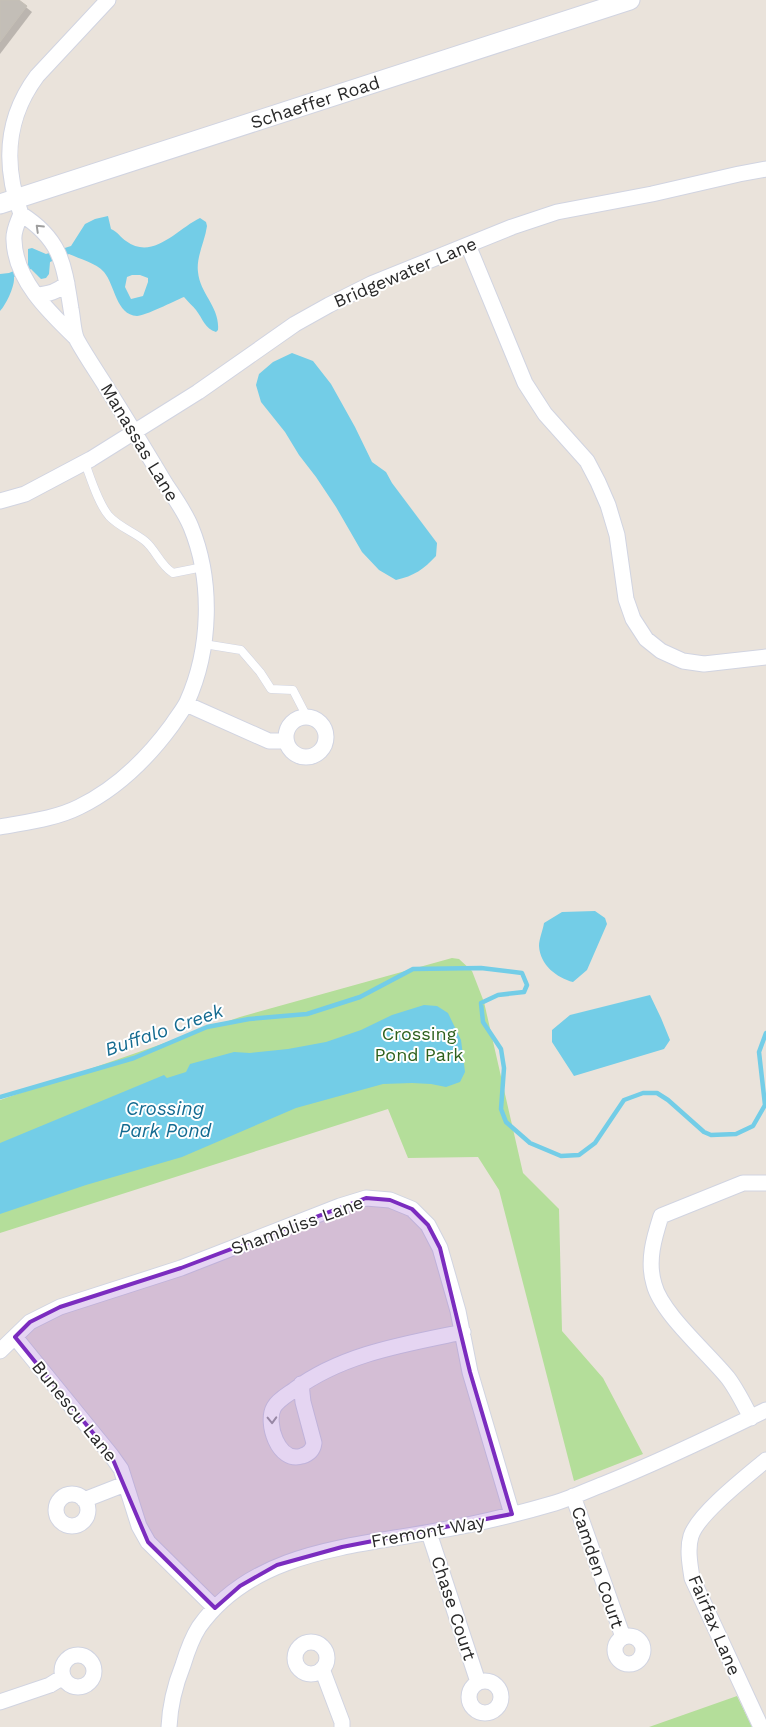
<svg xmlns="http://www.w3.org/2000/svg" width="766" height="1727" viewBox="0 0 766 1727" font-family="'Work Sans',sans-serif">
<style>
.green{fill:#b4de9a}
.water{fill:#73cde7;fill-rule:evenodd}
.shadow{fill:#0003}
.lines{fill:none;stroke-linecap:round;stroke-linejoin:round}
.stream{stroke:#73cde7;stroke-width:4.5}
.building{fill:#c3beb7;stroke:#c5bfb5}
.service-casing{stroke:#d1d4e1;stroke-width:9}
.minor-casing{stroke:#d1d4e1;stroke-width:17}
.tertiary-casing{stroke:#d1d4e1;stroke-width:21}
.service{stroke:#fff;stroke-width:8}
.minor{stroke:#fff;stroke-width:15}
.tertiary{stroke:#fff;stroke-width:19}
.oneway{stroke:#9f9f9f}
.marked{fill:#7b2cbf;fill-opacity:0.2;stroke:#7b2cbf;stroke-width:4;stroke-linejoin:round}
.labels{text-anchor:middle;dominant-baseline:central;stroke-width:4;stroke-linejoin:round;paint-order:stroke}
.street-label{font-size:18px;fill:#292929;stroke:#fff}
.park-label{font-size:18px;fill:#2e611d;stroke:#fff}
.water-label{font-size:19px;font-style:italic;fill:#146b91;stroke:#fff}
</style>
<rect width="100%" height="100%" fill="#eae3db"/>
<path class="green" d="M452 958 459 959 472 971 484 1002 523 1173 559 1209 562 1331 603 1378 643 1454 574 1481 499 1190 478 1157 408 1158 388 1109 0 1233V1100L240 1017Z
M737 1696 752 1727H649Z"/>
<path class="water" d="M108 216 111 229C118 232 121 238 126 241 153 261 177 229 200 218L206 222 207 226C205 241 196 257 198 272 200 294 220 307 218 330L216 332C205 329 203 319 196 310 193 306 188 302 184 297 174 301 145 316 137 316 116 315 115 285 104 272 96 263 80 259 69 254L50 262 49 274 46 278 41 279 31 269 14 277C15 286 6 305 0 311V274L9 273 28 265V249L32 248 46 254 71 246 85 224 95 219ZM132 275H140L148 278V282L143 296 131 299 125 287 127 277Z
M292 353 313 361 331 384 355 427 372 462 386 472 392 483 437 543 436 556C424 569 414 576 396 580L379 570 362 552 336 507 316 477 299 455 285 432 261 402 256 385 259 374 273 362Z
M595 911 605 918 607 924 587 970 573 982C557 978 540 965 539 946 539 939 543 930 544 923L562 912Z
M650 995 661 1018 670 1040 664 1049 574 1076 552 1042V1030L570 1015Z
M424 1005 437 1006 448 1013 461 1040 465 1072 460 1082 446 1087 431 1084 412 1083 383 1084 296 1108 182 1157 86 1185 0 1214V1143L164 1075 167 1078 186 1072 190 1064 234 1052 250 1053 288 1049 326 1042 361 1030 392 1015Z"/>
<path class="shadow" d="M0 0H17L32 12 0 54Z"/>
<g class="lines">
<path class="stream" d="M0 1097 134 1058 207 1027 249 1019 307 1014 360 997 413 969 481 968 522 973 527 985 524 992 498 995 481 1003 483 1022 501 1049 504 1068 501 1109 506 1122 530 1143 561 1156 579 1155 595 1143 624 1100 643 1093H657L668 1100 704 1132 711 1135 736 1134 753 1126 765 1105 759 1052 766 1033"/>
</g>
<path class="building" d="M0 0H19L27 6 0 42Z"/>
<g class="lines">
<defs>
<path id="service" d="M85 463C91 479 98 503 109 516 119 527 134 532 145 541 156 550 160 565 173 573L203 567
M204 644 241 650 260 672 271 689 293 690 307 717"/>
<path id="minor" d="M21 214C18 222 13 231 14 240 15 280 49 312 76 338
M468 245 525 383 545 414 587 461 598 482 608 505 617 535 626 599 633 619 646 639 661 651 683 661 704 664 766 657
M36 295C49 294 57 292 67 283
M0 501 25 494 91 459 198 392 295 324 329 305 371 284 512 227 557 212 652 194 739 174 766 169
M186 704 269 741H286
M286 737a20 20 0 1 1 40 0a20 20 0 1 1-40 0Z
M0 827C26 822 55 819 79 807 118 788 147 759 172 725 177 717 183 710 187 702 211 649 213 581 191 527 185 512 174 497 165 483 147 453 129 423 110 393 99 375 87 358 77 340 73 332 73 319 71 309 64 265 62 240 21 214 3 165 5 119 37 76L108 0
M15 1337 111 1455 121 1469 139 1526 148 1542 215 1608
M0 1351 30 1322 60 1307 181 1268 340 1206 366 1198 390 1200 412 1209 428 1225 440 1248 458 1311 470 1372 512 1514
M301 1384 303 1402 314 1443C313 1450 309 1454 302 1456 278 1464 265 1422 274 1407 278 1400 287 1395 294 1390 342 1354 405 1344 463 1332
M751 1418C744 1404 737 1390 728 1378 708 1353 661 1313 654 1284 647 1261 654 1238 661 1216L743 1183H766
M56 1510a16 16 0 1 1 32 0a16 16 0 1 1-32 0Z
M573 1496 623 1637
M84 1500 125 1484
M429 1533 478 1682
M615 1650a14 14 0 1 1 28 0a14 14 0 1 1-28 0Z
M295 1658a16 16 0 1 1 32 0a16 16 0 1 1-32 0Z
M62 1671a16 16 0 1 1 32 0a16 16 0 1 1-32 0Z
M322 1669 342 1722V1727
M469 1697a16 16 0 1 1 32 0a16 16 0 1 1-32 0Z
M0 1702 50 1685 63 1677
M169 1727C170 1705 175 1685 183 1665 187 1652 192 1638 199 1627 252 1552 349 1547 430 1532 472 1525 514 1515 555 1503 572 1498 588 1490 604 1484 659 1462 713 1436 766 1410
M761 1727 692 1578C690 1565 687 1549 691 1536 698 1514 747 1476 766 1460"/>
<path id="tertiary" d="M0 204 630 0"/>
</defs>
<use href="#service" class="service-casing"/>
<use href="#minor" class="minor-casing"/>
<use href="#tertiary" class="tertiary-casing"/>
<use href="#service" class="service"/>
<use href="#minor" class="minor"/>
<use href="#tertiary" class="tertiary"/>
</g>
<defs><path id="oneway-chevron" d="M-2-3.5L2.5 0L-2 3.5" fill="none" stroke-width="1.6" stroke-linecap="round" stroke-linejoin="round" transform="scale(1.25)"/></defs>
<g class="oneway">
<use href="#oneway-chevron" transform="translate(39 228) rotate(-136)"/>
<use href="#oneway-chevron" transform="translate(272 1420) rotate(88)"/>
</g>
<path class="marked" d="M366 1198 390 1200 412 1209 428 1225 440 1248 470 1372 512 1514 342 1547 277 1565 240 1586 215 1608 148 1542 111 1455 15 1337 30 1322 60 1307 181 1268Z"/>
<g class="labels">
<g class="street-label">
<text transform="translate(315 102) rotate(-18)">Schaeffer Road</text>
<text transform="translate(405 272) rotate(-23)">Bridgewater Lane</text>
<text transform="translate(140 442) rotate(59)">Manassas Lane</text>
<text transform="translate(297 1225) rotate(-20)">Shambliss Lane</text>
<text transform="translate(75 1411) rotate(51)">Bunescu Lane</text>
<text transform="translate(428 1531) rotate(-10)">Fremont Way</text>
<text transform="translate(598 1567) rotate(71)">Camden Court</text>
<text transform="translate(454 1608) rotate(72)">Chase Court</text>
<text transform="translate(715 1625) rotate(67)">Fairfax Lane</text>
</g>
<g class="park-label">
<text x="419" y="1033">Crossing<tspan x="419" dy="21">Pond Park</tspan></text>
</g>
<g class="water-label">
<text transform="translate(164 1030) rotate(-19)">Buffalo Creek</text>
<text x="165" y="1108">Crossing<tspan x="165" dy="22">Park Pond</tspan></text>
</g>
</g>
</svg>
